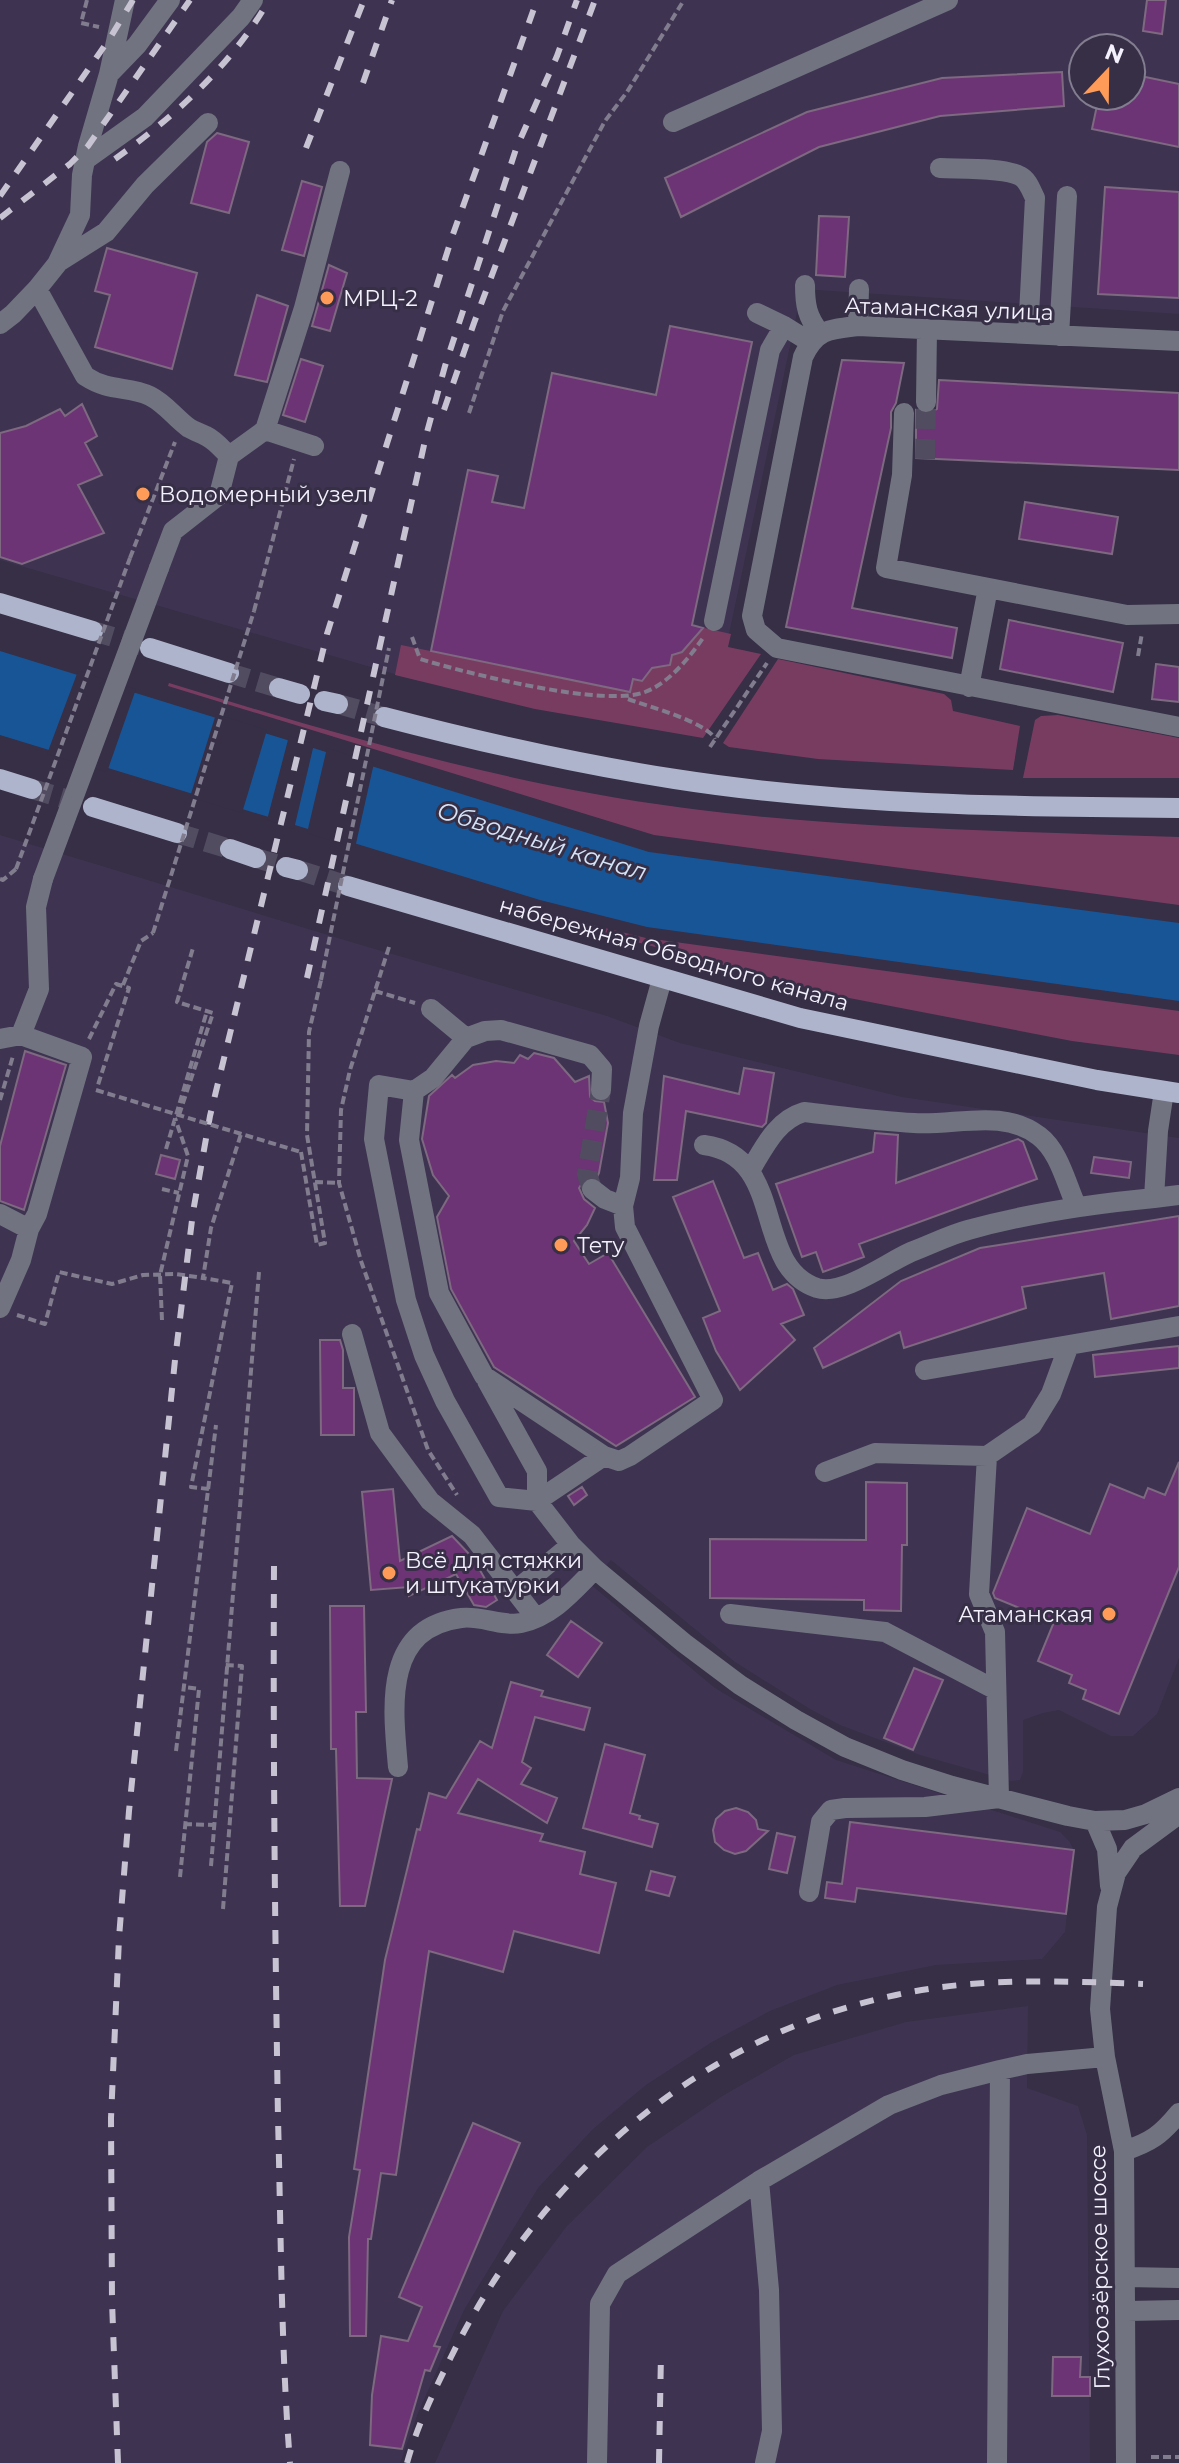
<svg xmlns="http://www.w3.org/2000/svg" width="1179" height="2463" viewBox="0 0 1179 2463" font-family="Montserrat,sans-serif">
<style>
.built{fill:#3e3452;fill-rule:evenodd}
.green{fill:#793c61}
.water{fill:#185596}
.pier{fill:#362f46}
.building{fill:#6c3375;stroke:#7d6980;stroke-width:2}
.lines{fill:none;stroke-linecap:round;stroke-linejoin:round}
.minor-tunnel{stroke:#524c61;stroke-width:20;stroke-dasharray:20 10;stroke-linecap:butt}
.major-tunnel{stroke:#524c61;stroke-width:20;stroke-dasharray:20 10;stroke-linecap:butt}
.path{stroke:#817c8e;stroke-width:4;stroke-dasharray:8 4;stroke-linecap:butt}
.minor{stroke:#717480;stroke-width:20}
.major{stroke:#aeb4cc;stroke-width:20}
.rail{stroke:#c7c3d2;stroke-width:6;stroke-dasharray:14 14;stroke-linecap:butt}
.path-bridge{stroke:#817c8e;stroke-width:4;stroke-dasharray:8 4;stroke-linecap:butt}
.minor-bridge{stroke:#717480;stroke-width:20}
.poi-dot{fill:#fe9b58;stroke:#362f46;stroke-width:3}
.labels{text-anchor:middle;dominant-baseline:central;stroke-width:6;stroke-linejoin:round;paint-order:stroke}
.poi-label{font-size:22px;fill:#f4f1fd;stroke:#362f46;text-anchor:start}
.street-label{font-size:22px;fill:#f4f1fd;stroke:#362f46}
.water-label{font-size:24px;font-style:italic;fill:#d5e4f7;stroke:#362f46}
</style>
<rect width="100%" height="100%" fill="#362f46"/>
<path class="built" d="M0 0H1179V314L802 289 711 719 419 681 0 560ZM1083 48H1131V96H1083Z
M0 835 361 945 607 1016 680 1043 902 1097 1179 1138V1658L1157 1714 1133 1736H1111L1059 1710 1043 1713 1023 1720V1772L1020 1780 1011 1781 920 1755 840 1725 810 1709 735 1662 611 1560 590 1584 715 1688 836 1760 1060 1832 1069 1841 1074 1850 1065 1932 1042 1959 936 1965 837 1985 770 2011 712 2042 646 2085 593 2129 538 2188 464 2310 418 2413 400 2463H0Z
M1028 2006 1027 2088 1078 2106 1087 2135 1090 2463H435L503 2311 566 2227 647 2147 724 2095 794 2055 906 2022Z"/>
<path class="green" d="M700 627 731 634 728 647 761 654 703 738 535 709 395 675 401 645 630 692 633 679 652 668 670 665 672 655C687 650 694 640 700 627Z
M778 659 944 694 951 700 953 711 1020 726 1013 770 818 759 729 747 723 743Z
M169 683C309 726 451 768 595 794 786 829 986 830 1179 837V905L654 835 168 686Z
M1058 715 1179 738V778H1023L1035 720 1041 716Z
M539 912 646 938 1179 1011V1055L1072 1041 844 997 538 916Z"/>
<path class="water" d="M0 651 649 852 1179 923V1001L647 927 540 900 0 735Z"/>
<path class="pier" d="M78 671 136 689 107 772 47 754Z
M216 714 267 730 242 813 190 797Z
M289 736 314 744 294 829 267 820Z
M327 748 374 763 355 848 307 833Z"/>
<path class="building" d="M1147 0H1166L1162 34 1143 31Z
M1062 72 1064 106 940 116 819 147 681 217 665 178 807 112 942 78Z
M1131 74 1179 84V147L1092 129 1099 96H1131Z
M217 133 249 142 229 213 191 203 207 142Z
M302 181 322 187 304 256 282 250Z
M1105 187 1179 192V298L1098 294Z
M819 216 849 217 845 277 816 275Z
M107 248 197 273 172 369 95 347 110 295 95 291Z
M329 265 347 273 330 331 312 326Z
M257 295 288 306 267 382 235 375Z
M670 326 752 342 692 625 703 628 682 652 672 655 670 665 652 668 642 681 633 679 630 692 431 651 468 470 498 476 492 502 524 508 552 373 656 395Z
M301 359 323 366 305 422 283 415Z
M842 360 904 363 896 403 891 412V428L852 608 957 628 952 658 786 627Z
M939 380 1179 393V470L916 458V410L927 415 937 409Z
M82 404 97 436 85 443 102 475 78 485 104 533 22 564 0 557V433L26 426 60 409 65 416Z
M1025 502 1118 517 1112 554 1019 539Z
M1009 620 1123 643 1113 692 1000 669Z
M1156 664 1179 667V702L1152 699Z
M25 1051 66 1065 24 1210 0 1201V1146Z
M534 1053 554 1058 575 1082 589 1076 590 1097 595 1101 604 1102 608 1123 599 1173 597 1177H586L579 1188 584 1199 595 1208 587 1225 574 1241 589 1264 608 1253 695 1397 616 1446 494 1367 451 1289 437 1217 449 1196 433 1175 422 1139 429 1096 452 1075 455 1078 473 1065 496 1061 514 1063 520 1055 528 1059Z
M744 1068 774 1073 766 1123 762 1127 686 1111 677 1180H654L664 1076 739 1094Z
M875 1133 898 1135 896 1183 1018 1139 1023 1142 1037 1179 859 1244 864 1257 823 1272 816 1252 802 1257 776 1184 873 1152Z
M161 1155 180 1160 175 1179 156 1174Z
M1094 1157 1131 1162 1129 1178 1091 1173Z
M713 1181 744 1258 758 1253 773 1290 787 1284 793 1289 804 1315 781 1324 795 1340 740 1390 716 1351 703 1318 720 1311 673 1197Z
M1179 1216V1306L1111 1319 1104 1273 1022 1287 1026 1308 904 1348 900 1332 823 1368 814 1348 901 1281 980 1248Z
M320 1340H340L343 1350V1388H354V1435H321Z
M1179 1346V1368L1095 1377 1093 1355Z
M1179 1462V1567L1119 1714 1083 1699 1086 1690 1069 1683 1072 1675 1038 1661 1054 1622 995 1598 993 1593 1027 1508 1090 1534 1110 1484 1144 1498 1148 1488 1165 1495Z
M866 1482 907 1483V1545H902L901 1611 864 1610V1600L710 1598V1539L866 1540Z
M582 1487 587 1495 574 1505 568 1496Z
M393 1489 400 1561 452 1536 473 1558 497 1600 486 1607 474 1605 456 1574 409 1596V1587L371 1590 362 1492Z
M330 1606H364L366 1712H356L357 1778 392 1779 365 1906H340L336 1749H331Z
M571 1621 602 1643 578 1677 547 1655Z
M914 1668 943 1680 913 1750 884 1738Z
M511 1682 543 1691 541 1696 590 1708 584 1730 535 1717 522 1762 531 1768 521 1784 557 1798 547 1823 478 1779 458 1813 543 1834 540 1841 585 1852 580 1874 616 1883 599 1953 514 1931 503 1972 429 1951 396 2175 381 2173 371 2239H368L366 2336H350L349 2237 360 2170 354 2169 385 1960 417 1829 420 1830 429 1793 446 1798 480 1741 492 1748Z
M605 1744 645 1755 630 1813 640 1816 639 1819 658 1824 652 1847 583 1828Z
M736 1808 748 1812 756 1820 758 1829 768 1831 746 1851 735 1854 724 1850 715 1842 713 1830 716 1819 725 1811Z
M850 1822 1074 1850 1066 1914 857 1888 855 1902 825 1898 827 1882 842 1884Z
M777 1833 795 1837 787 1873 769 1869Z
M651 1871 675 1877 669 1896 646 1890Z
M473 2123 520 2143 434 2346 440 2347 430 2371 425 2370 402 2449 370 2445 372 2395 381 2336 408 2341 422 2307 399 2297Z
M1053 2357H1081L1080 2377H1090V2396H1052Z"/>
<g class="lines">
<path class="minor-tunnel" d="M925 459 926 402
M592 1189 587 1174 601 1090"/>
<path class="major-tunnel" d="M93 631 146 647
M229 673 279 688
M338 704 384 717
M32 789 93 807
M177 833 230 849
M256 858 286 867
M298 870 348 886"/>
<path class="path" d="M87 0 81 23 99 27
M469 413 503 311 605 121 627 92 684 0
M130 558 175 442
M254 611 294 459
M412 637 420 659C466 673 604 708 645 692 669 683 689 658 703 638
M1138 656 1142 633
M628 699C647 706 707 722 715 739
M710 747 767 663
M0 879 3 880 16 869
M389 947 350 1070 341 1110 339 1183 361 1261 428 1450 457 1495
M123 985 141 941 153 933
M375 991 415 1003
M89 1039 116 984 129 988 97 1088
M0 1100 13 1056
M179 1115 213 1013 177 1002 193 948
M166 1149 207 1011
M301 1152 317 1245 325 1243 307 1135 309 1032 321 980
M315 1182 339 1183
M162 1189 179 1193
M17 1315 45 1324 59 1272 112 1284 143 1275 176 1274 203 1278
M162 1320 160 1275 188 1156 175 1118
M209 1489 191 1487 232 1283 203 1278 211 1228 241 1134
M176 1751 216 1425
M184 1824 214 1825
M211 1866 259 1272
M180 1877 199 1689 184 1687
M223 1909 242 1666 225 1665
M1151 2457H1179"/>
<path class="minor" d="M109 74 137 45 170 0
M673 122 948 0
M85 160 145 117 241 17 253 0
M940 168C960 169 1003 167 1020 176 1028 180 1031 190 1035 198L1028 334
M60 261 106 232 145 185 208 123
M805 285C805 305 807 317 820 333
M37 289 85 376C111 393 127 385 150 396 166 404 175 418 189 428 194 431 200 433 206 436 215 440 222 449 229 456
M757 313 784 326 810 342
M0 324 13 314 37 289 57 264 80 215 82 175 88 146 109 74 125 0
M858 326 859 289
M1059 336 1067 196
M1179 341 858 326C830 329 816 329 803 357L752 616 756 630 777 648 1179 727
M926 402 927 329
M904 413 902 475 886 568 1127 615 1179 614
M265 430 304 308 340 171
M159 568 173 531 219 495 229 456 265 430 314 446
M714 621 770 350 784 326
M969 687 988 588
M431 1009 466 1038
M21 1035 39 989 36 907 43 879
M0 1039 21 1035 82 1057 37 1214 29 1229 21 1260 0 1308
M601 1090 602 1069 590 1055 501 1030 485 1031 466 1038 433 1078 414 1091 409 1140 439 1293 484 1376 604 1456 619 1461 630 1456 713 1400 625 1227 623 1206 630 1178 633 1113 649 1026 662 979
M414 1091 379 1085 374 1139 406 1300 424 1355 445 1401 499 1497 537 1501 604 1456
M704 1145C788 1156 751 1266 817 1288 843 1296 886 1263 911 1252 930 1245 949 1235 968 1230 1029 1213 1091 1204 1154 1198L1158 1131 1164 1091
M751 1169C765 1146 777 1120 804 1112 840 1116 877 1121 914 1123 955 1126 1003 1108 1039 1136 1059 1151 1066 1183 1076 1205
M592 1189 605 1199 623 1206
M1154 1198 1179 1195
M0 1214 29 1229
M352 1334 380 1433 430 1501 472 1535 536 1618
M925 1370 1069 1345
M487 1381 537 1471V1501L571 1545 595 1569 684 1643 740 1685 796 1720 845 1747 902 1770 952 1786 1068 1816 1095 1821 1125 1820 1146 1814 1179 1798
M825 1472 875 1453 987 1456
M515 1591 571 1545
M730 1614 885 1632 996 1690
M398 1767C393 1709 382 1628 461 1618 480 1615 502 1627 521 1623 553 1616 573 1591 595 1569
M1095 1821 1107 1849 1110 1886
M809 1892 821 1822 831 1810 845 1808 925 1807 999 1798 995 1632 979 1594 987 1456 1032 1425 1051 1394 1069 1345 1179 1326
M1124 2151C1151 2142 1161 2135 1179 2113
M759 2181 769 2290 772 2431 765 2463
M1126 2277 1179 2278
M1127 2311 1179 2310
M597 2463 600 2304 617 2274 759 2181 889 2105 941 2085 1000 2070
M997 2463 1000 2070 1027 2064 1105 2057
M1126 2463 1124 2151 1105 2057 1100 2009 1107 1907 1116 1873 1133 1848 1179 1814"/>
<path class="major" d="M0 603 93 631
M150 648 229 673
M279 688 300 694
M324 701 338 704
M384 717C480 742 577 764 675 779 841 805 1012 807 1179 808
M0 779 32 789
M93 807 177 833
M230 849 256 858
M286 867 298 870
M348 886 800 1018 1097 1080 1179 1093"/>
<path class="rail" d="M363 83 392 0
M306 148 364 0
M115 159C175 116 232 65 269 0
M0 196 110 38 133 0
M0 218 70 164 88 146 190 0
M444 410 474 323 595 0
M307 978 426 436 445 366 516 149 557 56 577 0
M274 1566C273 1750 275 1934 278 2118 281 2233 281 2348 290 2463
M118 2463 112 2301 111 2118 119 1938 129 1811 175 1360 193 1212 210 1116 327 634 452 237 537 0
M407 2463C417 2426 434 2391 451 2357 539 2177 698 2036 896 1995 978 1977 1060 1981 1143 1984
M659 2463 661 2353"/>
<path class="path-bridge" d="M16 869 130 558
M153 933 254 611
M321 980 389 648
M96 1090 301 1152"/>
<path class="minor-bridge" d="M43 879 159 568"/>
</g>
<g class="poi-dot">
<circle cx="327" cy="298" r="8"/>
<circle cx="143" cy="494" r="8"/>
<circle cx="561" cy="1245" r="8"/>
<circle cx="389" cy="1573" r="8"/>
<circle cx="1109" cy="1614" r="8"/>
</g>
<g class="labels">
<g class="poi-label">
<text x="343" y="298">МРЦ-2</text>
<text x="159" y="494">Водомерный узел</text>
<text x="577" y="1245">Тету</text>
<text x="405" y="1560">Всё для стяжки<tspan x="405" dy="25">и штукатурки</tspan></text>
<text x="1093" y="1614" text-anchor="end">Атаманская</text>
</g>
<g class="street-label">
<text transform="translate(949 309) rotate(2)">Атаманская улица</text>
<text transform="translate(674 954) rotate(16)">набережная Обводного канала</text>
<text transform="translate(1100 2267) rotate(-91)">Глухоозёрское шоссе</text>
</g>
<g class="water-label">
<text transform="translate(542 841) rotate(17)">Обводный канал</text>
</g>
</g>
<g transform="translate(1107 72) rotate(22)"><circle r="38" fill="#362f46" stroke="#827d8f" stroke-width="2"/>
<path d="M0-6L14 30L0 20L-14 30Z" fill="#fe9b58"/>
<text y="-12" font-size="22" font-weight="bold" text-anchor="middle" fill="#f4f1fd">N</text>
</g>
</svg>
